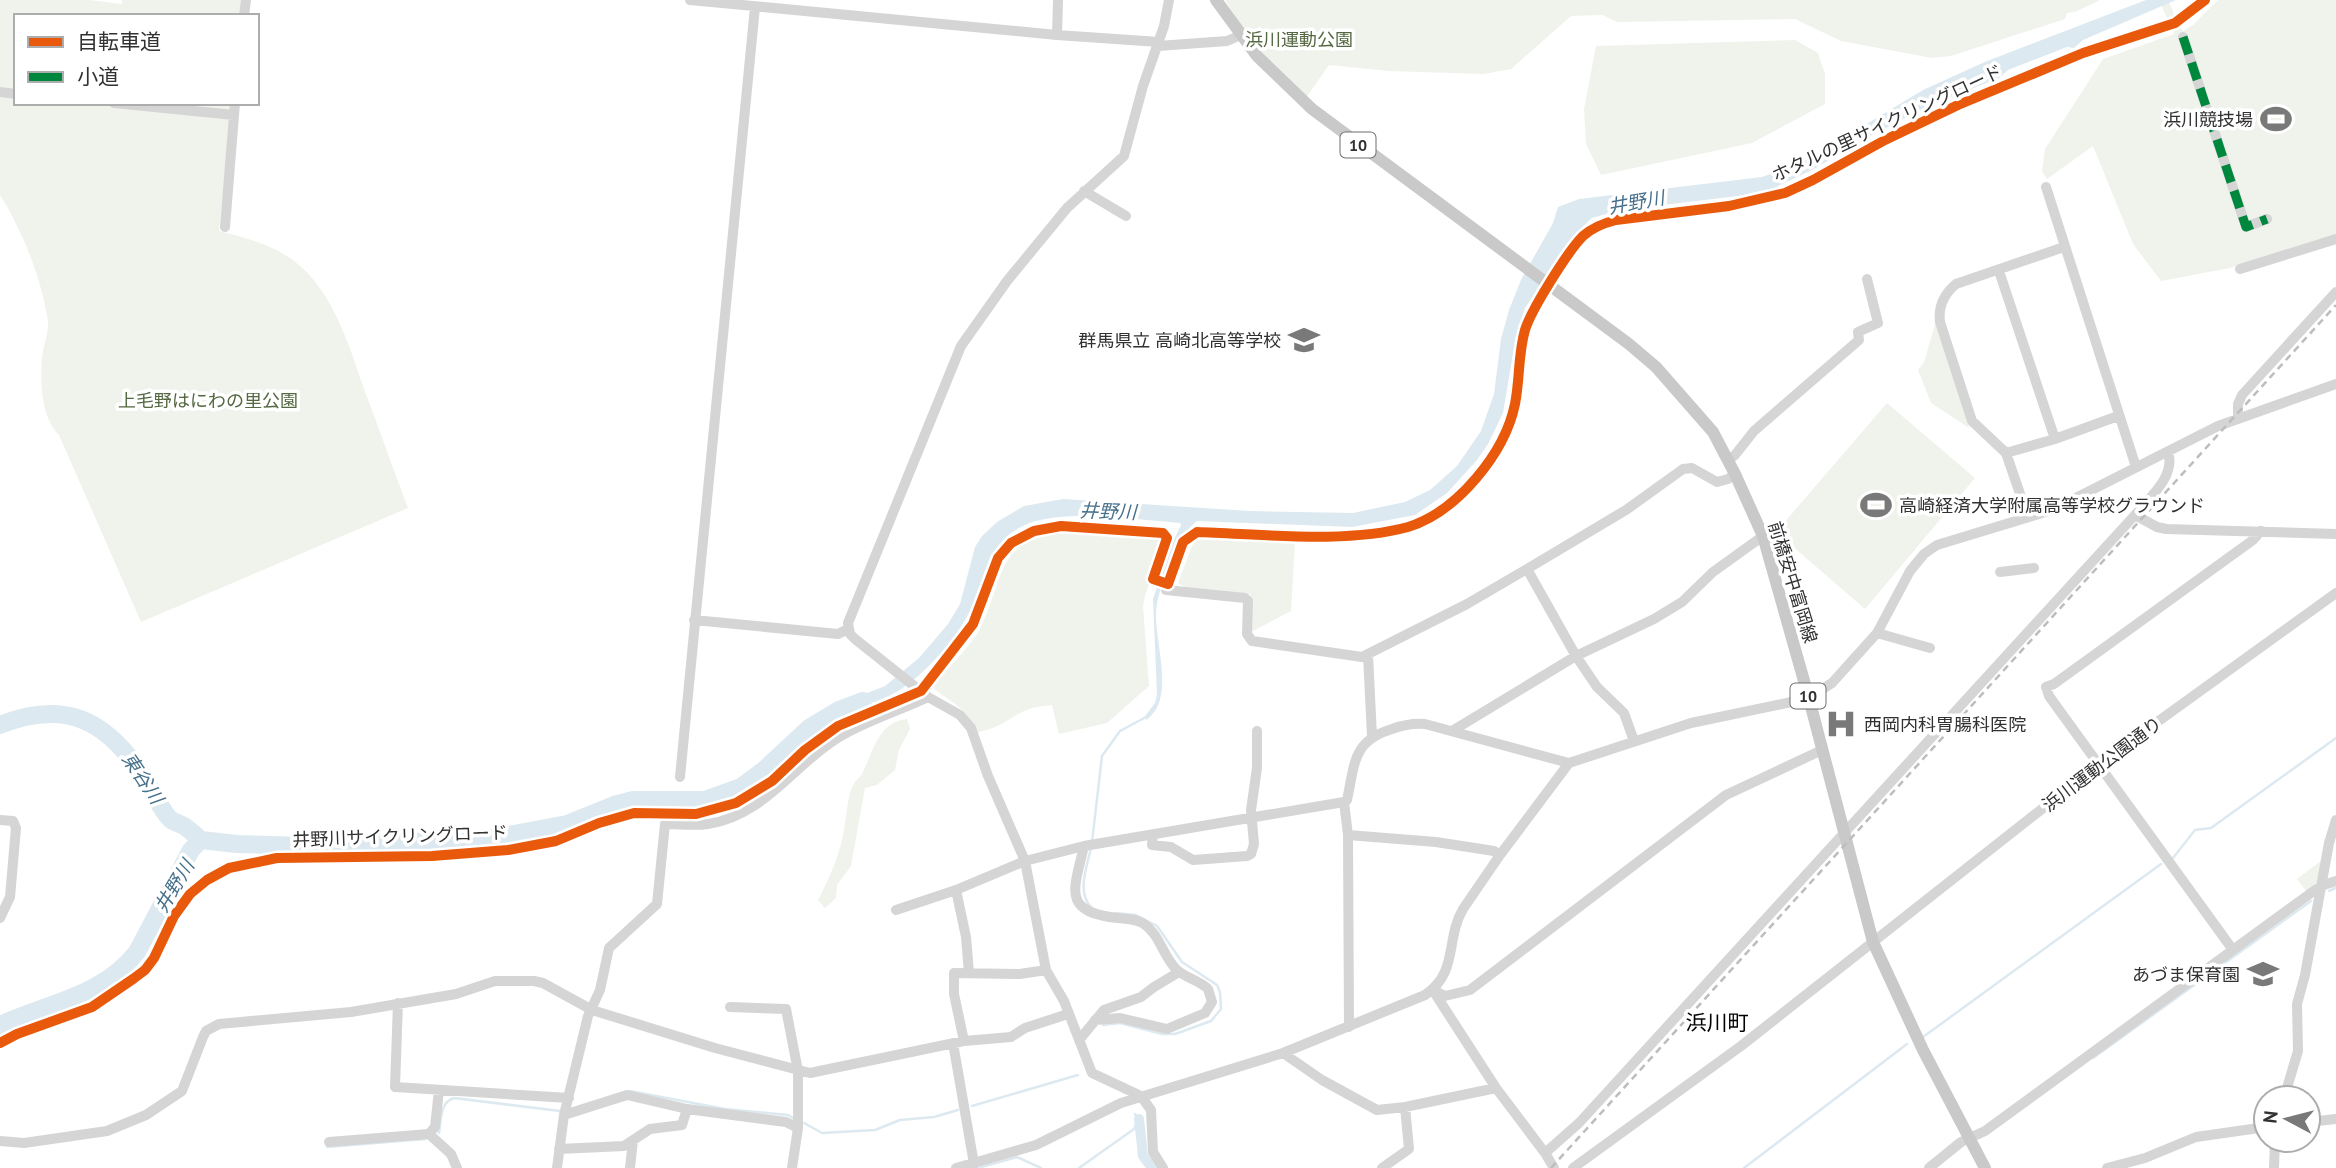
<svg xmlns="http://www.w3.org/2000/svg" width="2336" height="1168" viewBox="0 0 2336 1168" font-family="'PT Sans','Noto Sans JP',sans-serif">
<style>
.green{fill:#f0f3ec}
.water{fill:#dde9f0}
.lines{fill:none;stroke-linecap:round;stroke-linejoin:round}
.stream{stroke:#dde9f0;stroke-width:2.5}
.canal{stroke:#dde9f0;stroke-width:10}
.river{stroke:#dde9f0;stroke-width:18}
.minor{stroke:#d5d5d5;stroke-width:10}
.major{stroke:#c9c9c9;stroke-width:12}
.rail{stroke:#bdbdbd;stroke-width:2.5;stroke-dasharray:7 5;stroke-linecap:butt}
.quiet{stroke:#00873e;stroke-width:9;stroke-dasharray:18 9;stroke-linecap:butt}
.cycleway-casing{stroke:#fff;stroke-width:15}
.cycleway{stroke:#e8590c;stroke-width:10}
.labels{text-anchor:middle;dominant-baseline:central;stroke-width:7;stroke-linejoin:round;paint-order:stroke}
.shield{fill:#fff;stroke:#6f6f6f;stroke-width:2}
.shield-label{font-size:16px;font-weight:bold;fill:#313131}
.park-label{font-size:18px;fill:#546842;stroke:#fff}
.poi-label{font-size:18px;fill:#313131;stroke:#fff;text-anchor:end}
.street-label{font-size:18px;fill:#313131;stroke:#fff}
.water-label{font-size:19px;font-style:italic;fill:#47708b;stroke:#fff}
.quarter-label{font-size:21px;fill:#000;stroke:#fff}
</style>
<rect width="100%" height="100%" fill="#fff"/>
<path class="green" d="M0 0H90L122 4V0H242L241 16H16V103H232L219 231C244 237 273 245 294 261 335 292 350 350 367 397 381 434 394 471 408 508L141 622 59 435C41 417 40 382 42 358 43 346 49 333 48 321 41 277 23 232 0 195Z
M1225 0H2100L2075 12 2067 13 2065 19 1951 56 1932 58 1841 41 1795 19 1618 22 1602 15 1571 16 1511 69 1484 74 1389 71 1329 65 1306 98C1273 71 1247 36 1225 0Z
M2159 0H2168C2172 8 2178 26 2183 31L2193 25 2218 0H2336V234L2230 268 2161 281 2133 244 2093 146 2047 179 2042 172 2045 149 2103 59 2174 34Z
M1795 40 1818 53 1825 74V104L1752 143 1601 175 1586 144 1584 109 1596 46Z
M1936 321 1969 428 1931 403 1918 370 1924 362Z
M1887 403 1975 478 1865 609 1776 532Z
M1071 532 1145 534 1164 540 1145 596 1143 606 1149 686 1107 723 1059 734 1052 705C1043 706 1032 707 1024 711 1008 719 996 730 977 732 968 708 950 702 932 687 944 673 973 643 980 629 1007 573 994 538 1071 532Z
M1198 539 1295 543 1291 611 1251 632 1252 600 1250 594 1185 587 1178 583 1192 546Z
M907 719 910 729 899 750 895 770 877 785 865 788 851 866 837 885 836 898 825 908 818 900C828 881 837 861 842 840 846 825 847 799 852 787 854 782 859 778 862 774 873 752 878 722 907 719Z
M2321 861 2319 881 2306 891 2297 879Z"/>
<path class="water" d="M2146 0H2176L2083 40 2074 48 2067 47 2008 70 1999 78 1933 104 1872 135 1812 170 1774 188 1738 196 1621 210 1592 218 1573 236 1525 308 1516 336 1503 413 1488 444 1477 460 1447 493 1415 515 1352 527 1197 521C1178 534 1157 590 1156 613 1155 645 1176 700 1146 720L1145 716 1155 703 1157 695 1153 599 1170 548 1181 525 1180 523C1137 520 1063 508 1025 525 983 543 985 587 964 622 948 648 920 679 893 694 877 702 859 707 842 712L839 704 885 686 919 658 948 624 960 604 975 547 982 536 997 522 1024 506 1063 499 1250 511 1353 513 1405 502 1430 490 1457 466 1481 431 1494 394 1501 339 1509 310 1521 280 1553 223 1558 207 1579 199 1762 177 1807 160 1923 90 1987 61Z"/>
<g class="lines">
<path class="stream" d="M1092 842 1102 756 1120 731 1146 717
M1091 848C1087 866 1076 894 1092 908
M2173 858 2195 830 2211 828 2336 738
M2329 891 2336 888
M1103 1025 1120 1023 1162 1034H1175L1211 1021 1221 1009 1220 992 1217 985 1182 962 1157 926 1136 915 1115 913
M1923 1037 2161 864
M2093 1058 2311 901
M630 1091 725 1109 788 1115 793 1118
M972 1106 1078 1075
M804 1123 822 1133 875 1130 900 1120 934 1117 958 1110
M439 1133C441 1120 440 1102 454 1098L560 1111
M327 1147 425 1139
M978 1168 1017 1157 1041 1168
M1079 1168 1134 1129 1139 1119 1135 1114
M1744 1168 1907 1044"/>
<path class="canal" d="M1139 1119 1143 1156 1152 1168"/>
<path class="river" d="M0 725C63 700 104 718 141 773 150 786 160 809 170 819 174 822 180 824 184 826 190 830 195 835 201 840
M201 840 237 844 304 846 487 839 567 824 614 805 633 800H705L741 787 764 770 809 728 839 710 863 701
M0 1025C48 1003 103 996 137 952L191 850 201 840"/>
<path class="minor" d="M690 0 1057 35 1159 42
M244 16 246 0
M1057 35 1058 0
M2183 37 2246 227 2267 219
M1158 46 1227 41 1241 35
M0 92 16 94
M114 103 234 115
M2046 187 2136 467
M1084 191 1126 216
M225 227 235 103
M2240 269 2336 239
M1999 271 2055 439
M2238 417V404L2242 395 2336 292
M2006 453 2055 439 2118 416
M1728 460 1735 455 1754 431 1859 340 1858 332 1878 323 1867 279
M2135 515 2157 527 2166 529 2336 534
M2028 517 2006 453 1972 421 1940 322C1938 306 1944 294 1956 284L2064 247
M1527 569 1576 656 1597 687 1624 713 1634 741
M2000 572 2034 568
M1166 590 1245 598 1248 601 1247 634 1252 641 1362 657 1467 604 1527 569 1626 510 1683 469 1692 468 1717 482 1728 479 1735 474
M694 620 838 634 848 629
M1877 633 1930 648
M1368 655 1372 736
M1452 731 1576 656 1654 619 1682 602 1713 572 1763 536
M680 777 755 7
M1344 802 1348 835 1349 1027
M0 820 13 821 16 828 10 897 0 918
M1153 835 1152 845 1171 847 1193 860 1247 856 1251 854 1254 844 1251 810 1257 768V731
M1348 835 1436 842 1494 851 1500 855
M1084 846C1074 890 1061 912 1118 918 1127 919 1137 919 1144 924 1160 935 1163 956 1176 969 1185 978 1199 980 1208 989L1212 1002 1205 1013 1167 1029 1120 1018 1095 1020
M956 890 966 937 969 973
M896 910 956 890 1025 861 1084 846 1344 802 1347 800C1355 764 1352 741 1392 729 1403 725 1413 723 1425 724L1569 763
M2233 950 2049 696 2046 687 2054 684 2253 540 2261 531
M1433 990 1445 996 1470 990 1726 795 1822 750
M1434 992 1496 1088 1545 1153 1554 1168
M398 1003 395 1087 569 1098
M730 1007 786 1009 798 1071V1128L792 1168
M1079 1040 1104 1010 1141 997 1154 987 1179 972
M964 1041 954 994V973L1020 974 1046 970
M953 1043 974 1164
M1283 1053 1322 1080 1377 1110 1405 1107 1496 1088
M2284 1098 2298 1051 2297 1004 2305 975 2329 843 2336 820
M564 1115 627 1095 687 1109 786 1122 798 1128
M2308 1122 2336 1119
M429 1134 451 1154 457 1168
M0 1141 24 1143 107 1131 146 1115 182 1091 203 1037 206 1031 219 1024 351 1012 456 994 495 981H534L543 983 592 1010 715 1048 810 1073 964 1041 1011 1037 1025 1028 1068 1014
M329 1142 429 1134 435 1127 439 1090
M559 1149 624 1146 650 1129 682 1125 687 1109
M1545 1153 1579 1123 2135 515C2150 497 2176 476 2168 452
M557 1168 564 1115 588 1016 600 990 609 948 657 904 665 824C679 824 694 826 708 824 763 816 793 766 836 739 862 722 899 711 928 697
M630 1168 633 1140
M956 1168 1036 1145 1121 1103 1283 1053 1425 995C1459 972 1445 940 1463 909L1500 855 1569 763 1691 723 1796 701 1821 690 1832 683 1877 633 1910 571 1924 554 1937 545 2052 510 2218 426 2336 384
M1163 1168 1153 1152 1151 1110 1141 1096 1092 1073 1064 1001 1046 970 1025 861 988 776 971 728 960 715 928 697 855 639 850 634 848 623 961 346 1007 281 1067 208 1124 156 1143 86 1164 26 1169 0
M1382 1168 1409 1149 1405 1107
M1573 1168 1741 1046 2099 764 2336 593
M1929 1168 1961 1142 1985 1131 2311 893 2321 886 2336 881
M2107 1168 2145 1158 2196 1137 2266 1127
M2274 1168 2275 1140"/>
<path class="major" d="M1216 0 1257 56 1312 109 1629 344 1656 367 1713 432 1735 474 1763 536 1808 695 1873 942 1923 1050 1985 1168"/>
<path class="rail" d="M1551 1168 2336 305"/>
<path class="quiet" d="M2183 37 2246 227 2267 219"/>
<defs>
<path id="cycleway" d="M0 1043 17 1034 92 1007 133 979 145 970 154 958 174 916 190 894 207 880 229 868 277 858 432 856 508 850 556 841 599 823 634 813 696 814 736 803 772 781 805 750 838 726 921 691 973 624 998 558 1011 543 1034 531 1061 526 1163 533 1167 538 1153 579 1168 584 1183 542 1197 532C1262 534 1346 544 1408 527 1457 512 1505 453 1515 404 1520 379 1518 354 1525 330 1531 310 1568 251 1583 236 1593 227 1604 223 1616 220L1729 206 1785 193 1813 180 1885 140 1958 105 2083 53 2175 23 2205 0"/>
</defs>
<use href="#cycleway" class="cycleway-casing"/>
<use href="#cycleway" class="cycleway"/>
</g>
<defs>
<symbol id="stadium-bare" viewBox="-9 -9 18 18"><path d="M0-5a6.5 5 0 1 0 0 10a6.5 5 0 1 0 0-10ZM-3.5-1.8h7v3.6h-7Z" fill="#797979" stroke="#fff" stroke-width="2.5" paint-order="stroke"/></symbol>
<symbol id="school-bare" viewBox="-9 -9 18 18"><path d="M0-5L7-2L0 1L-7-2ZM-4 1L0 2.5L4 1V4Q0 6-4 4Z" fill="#797979" stroke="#fff" stroke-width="2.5" paint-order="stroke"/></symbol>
<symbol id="hospital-bare" viewBox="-9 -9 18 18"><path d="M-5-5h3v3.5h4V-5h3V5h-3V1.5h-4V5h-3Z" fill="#797979" stroke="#fff" stroke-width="2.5" paint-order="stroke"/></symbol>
</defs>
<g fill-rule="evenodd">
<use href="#stadium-bare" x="2254" y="97" width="44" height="44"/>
<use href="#school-bare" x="1282" y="318" width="44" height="44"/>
<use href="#stadium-bare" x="1854" y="483" width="44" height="44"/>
<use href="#hospital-bare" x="1819" y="702" width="44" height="44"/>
<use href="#school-bare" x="2241" y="952" width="44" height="44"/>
</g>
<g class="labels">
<g class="shield">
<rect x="1340.5" y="132.5" width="35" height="25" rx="5"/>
<rect x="1790.5" y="683.5" width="35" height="25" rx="5"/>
</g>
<g class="shield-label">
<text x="1358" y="145">10</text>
<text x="1808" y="696">10</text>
</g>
<g class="park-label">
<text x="1299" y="39">浜川運動公園</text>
<text x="208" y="400">上毛野はにわの里公園</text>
</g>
<g class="poi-label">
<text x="2253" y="119">浜川競技場</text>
<text x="1281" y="340">群馬県立 高崎北高等学校</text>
<text x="1899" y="505" text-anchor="start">高崎経済大学附属高等学校グラウンド</text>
<text x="1864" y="724" text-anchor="start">西岡内科胃腸科医院</text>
<text x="2240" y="974">あづま保育園</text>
</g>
<g class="street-label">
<text transform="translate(1887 123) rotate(-25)">ホタルの里サイクリングロード</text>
<text transform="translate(1793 582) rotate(73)">前橋安中富岡線</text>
<text transform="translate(2102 764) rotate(-37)">浜川運動公園通り</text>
<text transform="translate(400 836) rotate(-2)">井野川サイクリングロード</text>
</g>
<g class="water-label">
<text transform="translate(1636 202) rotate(-10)">井野川</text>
<text transform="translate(1108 511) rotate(2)">井野川</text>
<text transform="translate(143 778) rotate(56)">東谷川</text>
<text transform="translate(174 886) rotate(-59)">井野川</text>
</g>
<g class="quarter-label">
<text x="1717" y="1022">浜川町</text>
</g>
</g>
<rect x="14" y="14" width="245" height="91" fill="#ffffff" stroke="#adadad" stroke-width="2"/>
<rect x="28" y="37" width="35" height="10" fill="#e8590c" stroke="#adadad" stroke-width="2"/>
<text x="77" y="49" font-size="21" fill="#313131">自転車道</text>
<rect x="28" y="72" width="35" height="10" fill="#00873e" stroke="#adadad" stroke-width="2"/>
<text x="77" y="84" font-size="21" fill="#313131">小道</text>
<g transform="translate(2287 1119) rotate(277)"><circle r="33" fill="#ffffff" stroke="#adadad" stroke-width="2"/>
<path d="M0-5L12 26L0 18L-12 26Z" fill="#797979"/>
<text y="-10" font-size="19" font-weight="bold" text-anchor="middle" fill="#313131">N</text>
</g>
</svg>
